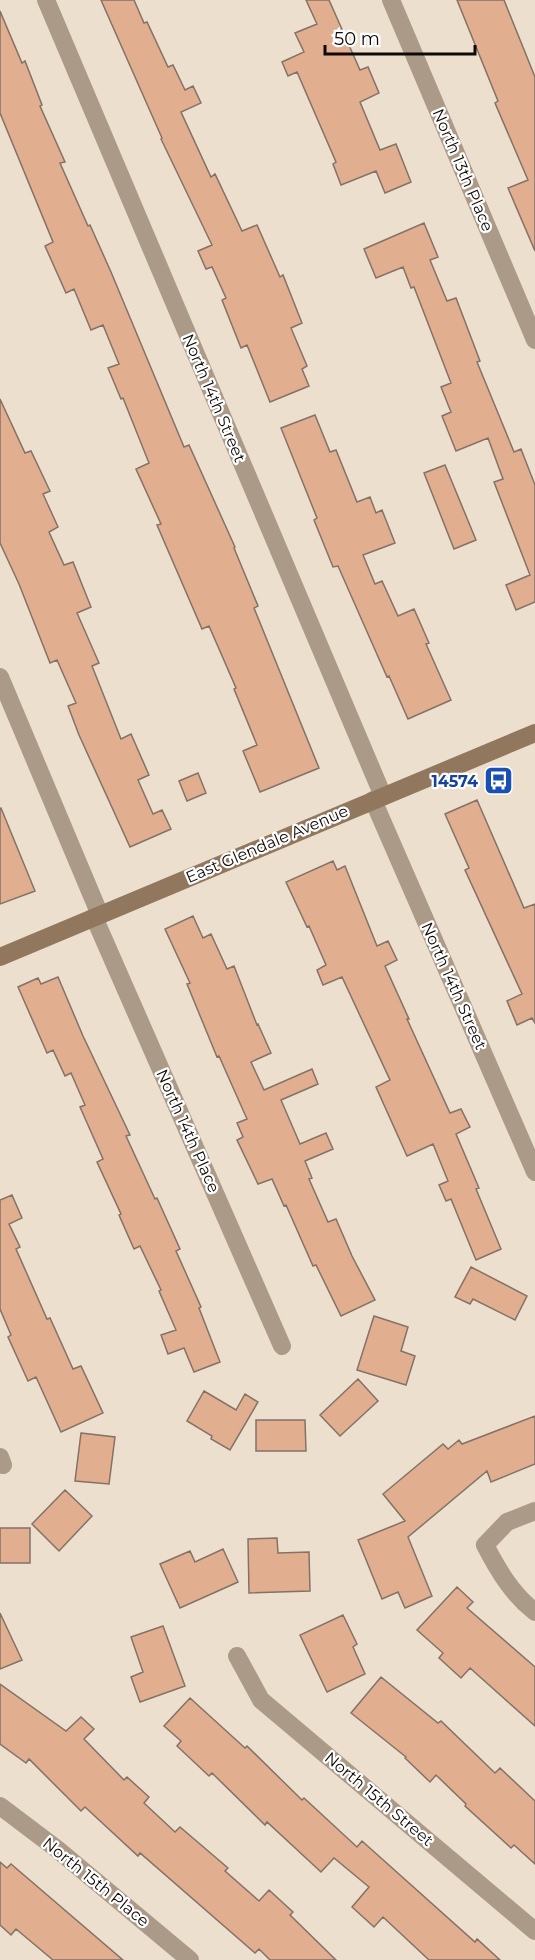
<svg xmlns="http://www.w3.org/2000/svg" width="535" height="1960" viewBox="0 0 535 1960" font-family="Montserrat,sans-serif">
<style>
.building{fill:#e1ae90;stroke:#847267;stroke-width:1.5}
.lines{fill:none;stroke-linecap:round;stroke-linejoin:round}
.street{stroke:#ac9a89;stroke-width:18}
.secondary{stroke:#91775e;stroke-width:18}
.labels{text-anchor:middle;dominant-baseline:central;stroke-width:4.5;stroke-linejoin:round;paint-order:stroke}
.street-label{font-size:16px;fill:#0f0a05;stroke:#fff}
.transit-label{font-size:16px;font-weight:bold;fill:#164399;stroke:#fff;text-anchor:end}
</style>
<rect width="100%" height="100%" fill="#eddfce"/>
<path class="building" d="M101 0H134L144 23 147 22 168 67 173 65 185 90 193 86 201 103 181 112 211 177 215 174 242 231 257 225 280 277 283 275 302 323 291 328 307 366 302 369 309 386 270 402 247 345 241 348 222 300 226 298 212 267 206 269 198 251 212 245 161 139 162 138Z
M306 0H329L360 70 368 67 379 93 360 102 380 150 396 144 411 182 385 193 376 171 341 185 333 164 336 162 297 72 288 76 282 62 304 52 295 33 317 24Z
M457 0H504L535 77V251L508 188 528 180 495 103 498 101Z
M0 11 22 63 25 61 42 105 40 106 65 162 60 163 88 226 90 225 111 272 184 447 189 445 235 547 234 548 258 606 254 608 319 768 260 792 243 751 257 745 234 689 236 688 209 626 202 629 157 525 161 524 136 469 149 463 123 398 121 399 108 368 119 364 103 325 91 330 74 289 66 293 45 246 53 242 0 113Z
M424 223 438 257 430 260 447 301 456 298 480 361 477 362 514 452 521 449 535 485V602L516 610 506 585 530 575 494 482 503 479 488 438 456 451 442 416 451 412 441 387 451 383 414 287 411 288 403 267 376 278 364 249Z
M0 399 25 453 31 451 50 491 43 494 58 527 49 532 64 565 73 562 91 607 77 613 99 663 92 666 121 739 131 734 149 775 138 780 153 814 162 810 171 829 130 847 79 735 68 706 76 703 57 660 50 663 19 584 0 543Z
M315 415 330 452 336 450 357 502 370 497 376 513 382 510 395 543 363 555 375 584 382 581 398 616 414 609 429 643 426 644 451 700 408 719 389 676 387 677 338 566 333 567 314 520 317 518 281 428Z
M445 465 476 540 454 549 424 473Z
M198 773 206 793 187 801 179 781Z
M477 800 524 908 535 904V1023L532 1018 517 1025 507 1001 522 994 465 870 469 868 445 814Z
M1 808 35 891 0 904V809Z
M333 861 337 870 345 866 377 946 388 941 397 960 385 966 409 1019H407L450 1113 461 1109 470 1127 456 1134 479 1188 476 1189 501 1249 476 1260 451 1199 446 1201 439 1185 448 1181 433 1144 407 1156 376 1087 390 1080 342 977 323 985 317 970 326 965 309 926 307 927 286 882Z
M193 916 203 938 211 934 227 969 234 966 257 1025 258 1024 271 1053 251 1062 264 1090 312 1069 318 1084 281 1100 300 1144 326 1133 333 1149 305 1161 312 1178 309 1179 328 1222 336 1219 352 1256 375 1300 341 1316 316 1265 313 1266 286 1205 284 1206 272 1179 258 1184 237 1140 243 1137 237 1123 247 1119 219 1056 217 1057 187 984 190 983 165 929Z
M58 977 83 1036 130 1135 126 1136 155 1199 157 1198 180 1249 176 1251 201 1307 199 1308 220 1362 194 1372 184 1348 168 1354 161 1335 176 1330 159 1291 161 1290 140 1246 134 1249 119 1215 121 1214 97 1162 103 1159 80 1107 85 1105 71 1073 65 1076 53 1050 47 1053 18 987 38 978 41 984Z
M12 1195 22 1218 9 1224 20 1247 16 1249 47 1319 50 1318 73 1369 81 1366 103 1413 61 1432 36 1377 28 1381 8 1337 11 1335 0 1309V1200Z
M471 1267 527 1296 515 1320 473 1299 470 1304 455 1297Z
M374 1316 408 1327 401 1351 415 1356 406 1385 357 1370Z
M358 1379 378 1401 340 1436 320 1415Z
M204 1391 236 1410 245 1394 258 1402 230 1450 211 1439 212 1436 187 1421Z
M535 1416V1464L491 1482 487 1471 408 1537 432 1596 405 1608 398 1592 382 1599 358 1540 405 1521 383 1494 443 1444 448 1449 459 1440 462 1444Z
M256 1420H305L306 1451H256Z
M81 1433 115 1437 109 1484 75 1481Z
M65 1490 92 1516 59 1551 32 1524Z
M0 1528H30V1563H0Z
M277 1538 278 1553 309 1552 310 1591 249 1593 248 1539Z
M223 1549 238 1582 180 1608 160 1564 190 1551 195 1562Z
M457 1587 473 1602 467 1608 535 1667V1726L470 1668 461 1678 439 1658 443 1653 417 1630Z
M0 1613 22 1660 0 1669Z
M343 1615 357 1644 353 1647 365 1674 327 1692 300 1635Z
M163 1626 185 1686 140 1702 131 1677 143 1672 131 1637Z
M381 1677 438 1723 441 1721 495 1773 500 1768 535 1801V1864L514 1845 511 1848 465 1806 466 1804 436 1775 430 1782 405 1758 406 1757 351 1713Z
M0 1684 66 1731 81 1717 94 1729 84 1739 124 1780 127 1777 149 1797 144 1803 175 1832 180 1827 228 1868 225 1871 259 1901 269 1890 293 1912 290 1915 336 1960H270L259 1949 255 1953 140 1853 138 1856 85 1807 81 1811 29 1759 26 1763 0 1744Z
M190 1698 245 1748 247 1746 302 1800 304 1798 357 1847 362 1841 475 1942 477 1939 500 1960H429L383 1917 374 1927 352 1907 369 1887 334 1858 321 1872 267 1822 265 1825 212 1773 209 1776 177 1746 181 1741 164 1726Z
M0 1862 7 1868 11 1864 123 1960H53L16 1929 11 1935 0 1925Z"/>
<g class="lines">
<path class="street" d="M46 0 383 796
M391 0 535 340
M0 677 100 915
M373 800 535 1172
M94 917 282 1346
M0 1457 3 1465
M535 1511 507 1522 485 1545C498 1570 512 1594 535 1612
M237 1656 261 1700 535 1931
M0 1806 57 1849 190 1960"/>
<path class="secondary" d="M0 957 535 733"/>
</g>
<defs>
<symbol id="bus-square" viewBox="-11 -11 22 22"><rect x="-9" y="-9" width="18" height="18" rx="4" fill="#1a4fb4" stroke="#fff"/><path d="M-5-6H5V4H4V6H2V4H-2V6H-4V4H-5ZM-3.5-4V0h7V-4ZM-3.5 1.2v1.5H-2V1.2ZM2 1.2v1.5H3.5V1.2Z" fill="#fff"/></symbol>
</defs>
<g fill-rule="evenodd">
<use href="#bus-square" x="482" y="764" width="33" height="33"/>
</g>
<g class="labels">
<g class="street-label">
<text transform="translate(463 170) rotate(67)">North 13th Place</text>
<text transform="translate(214 398) rotate(67)">North 14th Street</text>
<text transform="translate(267 844) rotate(-23)">East Glendale Avenue</text>
<text transform="translate(454 986) rotate(66)">North 14th Street</text>
<text transform="translate(188 1131) rotate(66)">North 14th Place</text>
<text transform="translate(379 1799) rotate(40)">North 15th Street</text>
<text transform="translate(96 1882) rotate(39)">North 15th Place</text>
</g>
<g class="transit-label">
<text x="478" y="781">14574</text>
</g>
</g>
<path d="M325 45v9h150v-9" fill="none" stroke="#0f0a05" stroke-width="3"/>
<text x="334" y="45" font-size="18" fill="#0f0a05" stroke="#ffffff" stroke-width="4.5" paint-order="stroke">50 m</text>
</svg>
